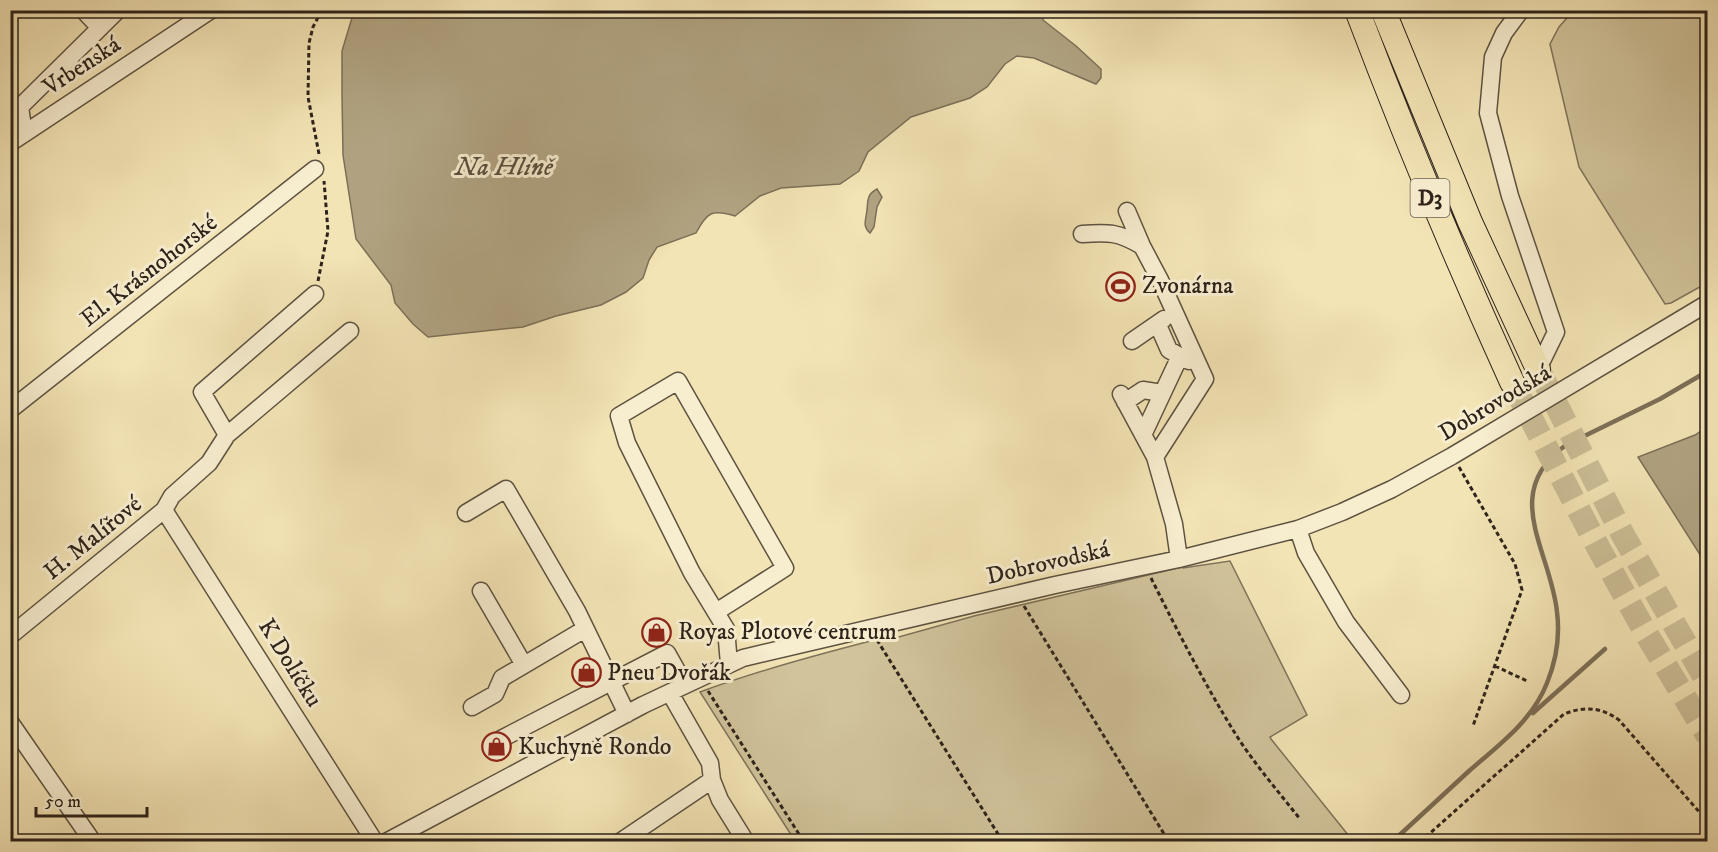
<svg xmlns="http://www.w3.org/2000/svg" width="1718" height="852" viewBox="0 0 1718 852" font-family="'IM FELL DW Pica',serif">
<style>
.green{fill:#d1c39b;stroke:#7f735a;stroke-width:1.5}
.water{fill:#b0a280;stroke:#7c6f57;stroke-width:1.5}
.lines{fill:none;stroke-linecap:round;stroke-linejoin:round}
.stream{stroke:#7c6f57;stroke-width:4.5}
.highway-tunnel{stroke:#cbbd96;stroke-width:24;stroke-dasharray:24 12;stroke-linecap:butt}
.minor-casing{stroke:#5e5341;stroke-width:19}
.highway-casing{stroke:#2d231a;stroke-width:26}
.path{stroke:#2d231a;stroke-width:3;stroke-dasharray:4.5 3;stroke-linecap:butt}
.minor{stroke:#f7edcf;stroke-width:16}
.highway{stroke:#f3e4b5;stroke-width:24}
.labels{text-anchor:middle;dominant-baseline:central;stroke-width:6;stroke-linejoin:round;paint-order:stroke}
.shield{fill:#f7edcf;stroke:#6a6050;stroke-width:1.5}
.shield-label{font-size:22px;font-weight:bold;fill:#2d231a}
.street-label{font-size:24px;fill:#2d231a;stroke:#f7edcf}
.poi-label{font-size:24px;fill:#2d231a;stroke:#f7edcf;text-anchor:start}
.water-label{font-size:26px;font-style:italic;fill:#5b4f3e;stroke:#f7edcf}
</style>
<rect width="100%" height="100%" fill="#f3e4b5"/>
<filter id="stains"><feTurbulence type="fractalNoise" baseFrequency=".00333" numOctaves="4"/><feColorMatrix values="0 0 0 0 .2 0 0 0 0 .09 0 0 0 0 .02 0 0 0 .5 -.17"/></filter>
<radialGradient id="worn" r=".72"><stop offset=".6" stop-color="#630" stop-opacity="0"/><stop offset="1" stop-color="#630" stop-opacity=".3"/></radialGradient>
<path class="green" d="M1573 11H1707V283L1671 303 1665 304 1579 167 1550 44 1559 27Z
M1230 561 1307 715 1270 737 1271 739 1353 841H795L700 692C760 670 820 654 882 638L888 640 974 616 1182 567 1183 568Z"/>
<path class="water" d="M1043 10V20L1076 46 1101 69V78L1096 84 1034 58 1017 56 1005 64 987 87 970 98 911 117 868 152 859 171 840 184 781 188 760 196 735 216C712 209 707 212 696 233L657 247 649 260 643 278 626 292 601 305 556 316 523 327 428 337 413 324 395 303 391 285 356 239 343 155 342 96V51L354 11Z
M877 189 882 197 877 207 874 227 870 233C862 226 866 220 867 210 868 200 867 194 877 189Z
M1707 427 1708 563 1705 566 1699 553 1638 457 1695 435Z"/>
<g class="lines">
<path class="stream" d="M1533 713 1605 649
M1392 842C1418 818 1443 795 1469 771 1499 745 1532 721 1547 683 1556 661 1560 636 1557 612 1551 551 1499 493 1566 445L1660 399 1708 371"/>
<path class="highway-tunnel" d="M1538 369 1623 535 1708 683
M1512 382 1599 549 1647 635 1708 736"/>
<defs>
<path id="minor" d="M83 10 100 28
M1521 10 1504 33 1493 57 1488 113 1510 196 1556 332 1538 369
M24 134 20 107 118 10
M10 143 211 10
M1127 211 1142 246 1160 280 1205 379 1155 457
M1082 234C1109 232 1118 232 1142 246
M1158 325 1169 350 1189 361
M1132 341 1164 319
M1121 394 1155 457 1174 524 1179 559
M1125 402 1143 390 1162 393
M10 410 315 169
M227 435 202 392 315 294
M1143 435 1180 356
M164 510 375 842
M466 513 506 489 577 611 627 714
M1298 529 1306 553 1346 622 1401 695
M481 591 524 665
M716 612 785 568 678 381 619 416 627 443 692 573 726 629 729 664
M10 636 164 510 172 496 209 463 227 435 350 331
M670 693 710 763 712 780 720 800 746 842
M472 707 495 694 502 678 585 629
M10 722 93 842
M501 739 667 653 685 685
M386 842 643 705 743 658 1055 585 1179 559 1298 529 1342 512 1392 489 1452 456 1708 303
M620 842 712 780"/>
<path id="highway" d="M1357 10C1405 137 1456 259 1512 382
M1383 10 1470 222 1538 369"/>
</defs>
<use href="#minor" class="minor-casing"/>
<use href="#highway" class="highway-casing"/>
<path class="path" d="M319 154 308 97 309 43 313 27 322 10
M318 281 328 231 324 181
M1459 467 1515 564 1522 590 1473 726
M1151 578C1177 630 1203 681 1233 730 1252 761 1277 790 1300 819
M1024 606 1169 842
M877 640 1003 842
M1495 666 1527 681
M708 691 804 842
M1420 842 1564 714C1584 706 1601 707 1619 720L1708 822"/>
<use href="#minor" class="minor"/>
<use href="#highway" class="highway"/>
</g>
<defs>
<symbol id="stadium-ring" viewBox="-11 -11 22 22"><circle r="9.5" fill="#f7edcf" stroke="#8f2418" stroke-width="1.5"/><path d="M0-5a6.5 5 0 1 0 0 10a6.5 5 0 1 0 0-10ZM-3.5-1.8h7v3.6h-7Z" fill="#8f2418"/></symbol>
<symbol id="shop-ring" viewBox="-11 -11 22 22"><circle r="9.5" fill="#f7edcf" stroke="#8f2418" stroke-width="1.5"/><path d="M-5-2.5h2.3a2.7 3.5 0 0 1 5.4 0H5L5.5 6h-11ZM-1.5-2.5h3a1.5 2.3 0 0 0-3 0Z" fill="#8f2418"/></symbol>
</defs>
<g fill-rule="evenodd">
<use href="#stadium-ring" x="1104" y="270" width="33" height="33"/>
<use href="#shop-ring" x="640" y="616" width="33" height="33"/>
<use href="#shop-ring" x="570" y="656" width="33" height="33"/>
<use href="#shop-ring" x="480" y="730" width="33" height="33"/>
</g>
<g class="labels">
<rect class="shield" x="1410.5" y="179" width="39" height="38" rx="4.5"/>
<g class="shield-label">
<text x="1430" y="198">D3</text>
</g>
<g class="street-label">
<text transform="translate(82 66) rotate(-33)">Vrbenská</text>
<text transform="translate(149 271) rotate(-38)">El. Krásnohorské</text>
<text transform="translate(1495 403) rotate(-31)">Dobrovodská</text>
<text transform="translate(93 538) rotate(-39)">H. Malířové</text>
<text transform="translate(1048 563) rotate(-13)">Dobrovodská</text>
<text transform="translate(290 663) rotate(58)">K Dolíčku</text>
</g>
<g class="poi-label">
<text x="1142" y="286">Zvonárna</text>
<text x="678" y="632">Royas Plotové centrum</text>
<text x="607" y="673">Pneu Dvořák</text>
<text x="518" y="747">Kuchyně Rondo</text>
</g>
<g class="water-label">
<text x="504" y="167">Na Hlíně</text>
</g>
</g>
<rect width="1718" height="852" fill="none" stroke="#f3e4b5" stroke-width="36"/>
<rect x="12" y="12" width="1694" height="828" fill="none" stroke="#2d231a" stroke-width="3"/>
<rect x="18" y="18" width="1682" height="816" fill="none" stroke="#2d231a" stroke-width="1.5"/>
<path d="M36 807v9h111v-9" fill="none" stroke="#2d231a" stroke-width="3"/>
<text x="45" y="807" font-size="18" fill="#2d231a" stroke="#f7edcf" stroke-width="4.5" paint-order="stroke">50 m</text>
<rect width="100%" height="100%" filter="url(#stains)"/>
<rect width="100%" height="100%" fill="url(#worn)"/>
</svg>
